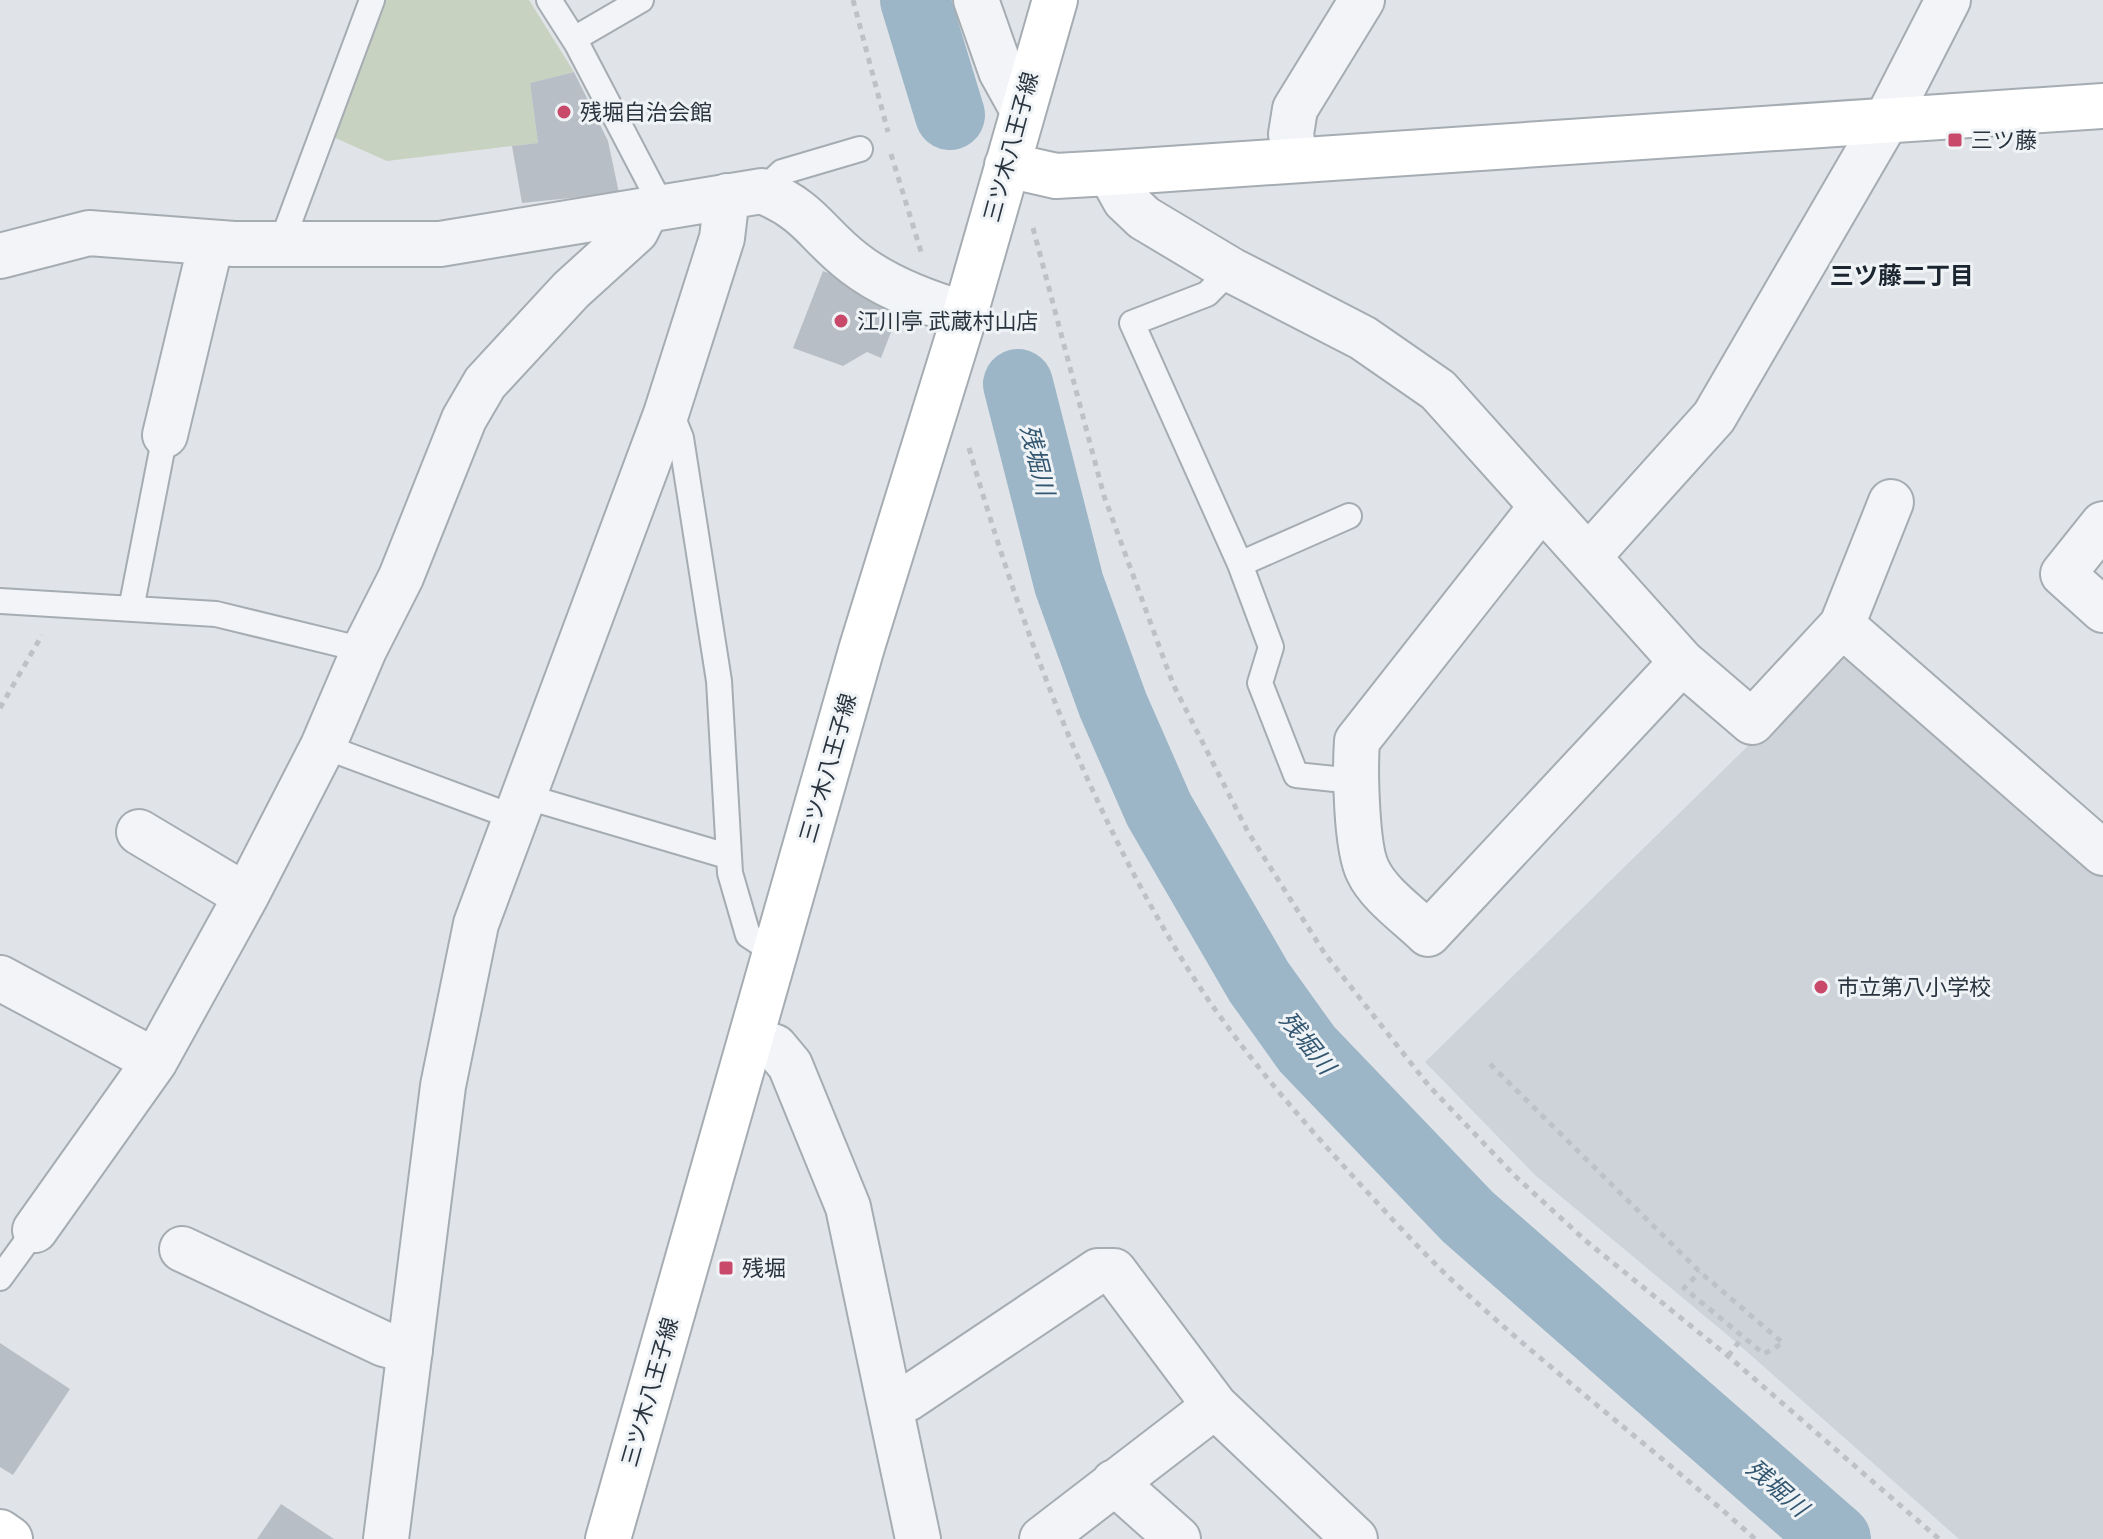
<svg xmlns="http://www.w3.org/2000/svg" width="2103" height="1539" viewBox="0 0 2103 1539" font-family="Roboto,'Noto Sans JP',sans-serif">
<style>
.built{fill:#ced3da}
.green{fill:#c7d2c1}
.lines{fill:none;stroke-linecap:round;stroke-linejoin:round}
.river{stroke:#9cb6c7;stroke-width:70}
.building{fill:#b7bec5}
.lane-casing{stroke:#a5acb2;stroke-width:28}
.street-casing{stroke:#a5acb2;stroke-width:48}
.secondary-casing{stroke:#a5acb2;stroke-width:48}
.path{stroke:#bec2c7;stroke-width:5;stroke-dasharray:6 6;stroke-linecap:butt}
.lane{stroke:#f2f4f7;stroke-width:24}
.street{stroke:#f2f4f7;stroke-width:44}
.secondary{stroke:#fff;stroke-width:44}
.poi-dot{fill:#c9496b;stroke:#eff3f6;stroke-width:3}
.labels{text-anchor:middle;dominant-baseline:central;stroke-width:6;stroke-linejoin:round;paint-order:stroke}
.poi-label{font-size:22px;fill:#29343f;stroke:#eff3f6;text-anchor:start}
.street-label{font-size:22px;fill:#29343f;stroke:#eff3f6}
.neighbourhood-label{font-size:24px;font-weight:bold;fill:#1b2530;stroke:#eff3f6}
.water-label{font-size:24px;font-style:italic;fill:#345771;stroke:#eff3f6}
</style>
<rect width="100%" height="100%" fill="#e0e4e8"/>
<path class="built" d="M1844 652 2103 867V1539H1959L1737 1343 1535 1175 1425 1062Z"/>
<path class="green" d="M385 0H529L574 72 530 83 538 143 387 161 333 137Z"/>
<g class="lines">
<path class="river" d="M915 0 950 115
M1018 384 1069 584 1113 705 1159 810 1259 982 1307 1049 1468 1217 1836 1539"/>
</g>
<path class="building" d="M574 72 608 141 619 193 522 203 512 146 538 143 530 83Z
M823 271 852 282 850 290 900 309 881 358 867 352 843 366 793 348Z
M0 1343 70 1389 13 1475 0 1467Z
M281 1504 334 1539H257Z"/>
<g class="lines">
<defs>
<path id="lane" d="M549 0 577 44 655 193 659 210
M574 39 641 0
M762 191 782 172 860 149
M281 244 372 0
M1231 270 1207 294 1132 323 1240 564 1271 647 1260 683 1296 775 1354 781
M666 414 675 423 681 438 719 681 730 873 748 935 775 953
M1240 564 1349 516
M0 601 216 614 364 650
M131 609 165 435
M323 746 516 818
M524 796 727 856
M0 1278 35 1230"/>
<path id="street" d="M976 0 1001 71 1021 107
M1295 160 1291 134 1295 109 1362 0
M1110 173 1125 200 1144 218 1231 270 1363 338 1438 390 1682 662 1752 722 1842 625 1891 502
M0 256 89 233 234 244H440L762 191C812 212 816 234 854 263 886 288 927 303 965 314
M165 435 211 243
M1542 506 1357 741C1355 769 1356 848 1368 871 1379 895 1410 916 1428 934L1682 662
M2103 524 2063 574 2103 610
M1588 557 1714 417 1885 123 1948 0
M1842 625 2103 853
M139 832 246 896
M0 978 155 1061
M752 1039 775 1047 790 1065 848 1207 918 1539
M35 1230 155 1061 246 896 323 746 364 650 401 577 464 419 485 383 571 290 636 231 645 213
M182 1249 384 1344 410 1351
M889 1400 907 1399 1098 1271H1114L1215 1406 1042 1539
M1215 1406 1355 1539
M1114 1482 1178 1539
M386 1539 443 1086 476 924 666 414 722 238 727 196"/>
<path id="secondary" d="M1007 165 1056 176 1110 173 2103 106
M0 1532 10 1539
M608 1539 862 647 965 314 1055 0"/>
</defs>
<use href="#lane" class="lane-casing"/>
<use href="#street" class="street-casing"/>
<use href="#secondary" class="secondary-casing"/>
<path class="path" d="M853 0 888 132
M891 154 922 255
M1033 228 1104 496 1173 684 1248 832 1325 954 1429 1086 1515 1176 1586 1241 1728 1356 1939 1539
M969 448C1020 623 1082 793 1177 951 1227 1035 1294 1112 1360 1184 1394 1221 1428 1259 1466 1293 1559 1378 1661 1454 1755 1539
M0 708 42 635
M1490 1064 1700 1272 1783 1343 1764 1354 1684 1288 1700 1272
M1728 1356 1742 1338"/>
<use href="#lane" class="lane"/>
<use href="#street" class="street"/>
<use href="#secondary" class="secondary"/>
</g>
<g class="poi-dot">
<circle cx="564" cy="112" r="8"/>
<rect x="1947" y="132" width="16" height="16" rx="4"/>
<circle cx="841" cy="321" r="8"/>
<circle cx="1821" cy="987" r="8"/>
<rect x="718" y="1260" width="16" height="16" rx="4"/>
</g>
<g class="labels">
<g class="poi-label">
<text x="580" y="112">残堀自治会館</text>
<text x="1971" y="140">三ツ藤</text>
<text x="857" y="321">江川亭 武蔵村山店</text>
<text x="1837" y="987">市立第八小学校</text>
<text x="742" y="1268">残堀</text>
</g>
<g class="street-label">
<text transform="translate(1011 147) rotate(-75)">三ツ木八王子線</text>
<text transform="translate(828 768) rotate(-74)">三ツ木八王子線</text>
<text transform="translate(650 1392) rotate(-74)">三ツ木八王子線</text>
</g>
<g class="neighbourhood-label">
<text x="1902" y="276">三ツ藤二丁目</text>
</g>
<g class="water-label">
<text transform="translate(1037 460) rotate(76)">残堀川</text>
<text transform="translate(1307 1043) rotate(51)">残堀川</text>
<text transform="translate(1777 1488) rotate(41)">残堀川</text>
</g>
</g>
</svg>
